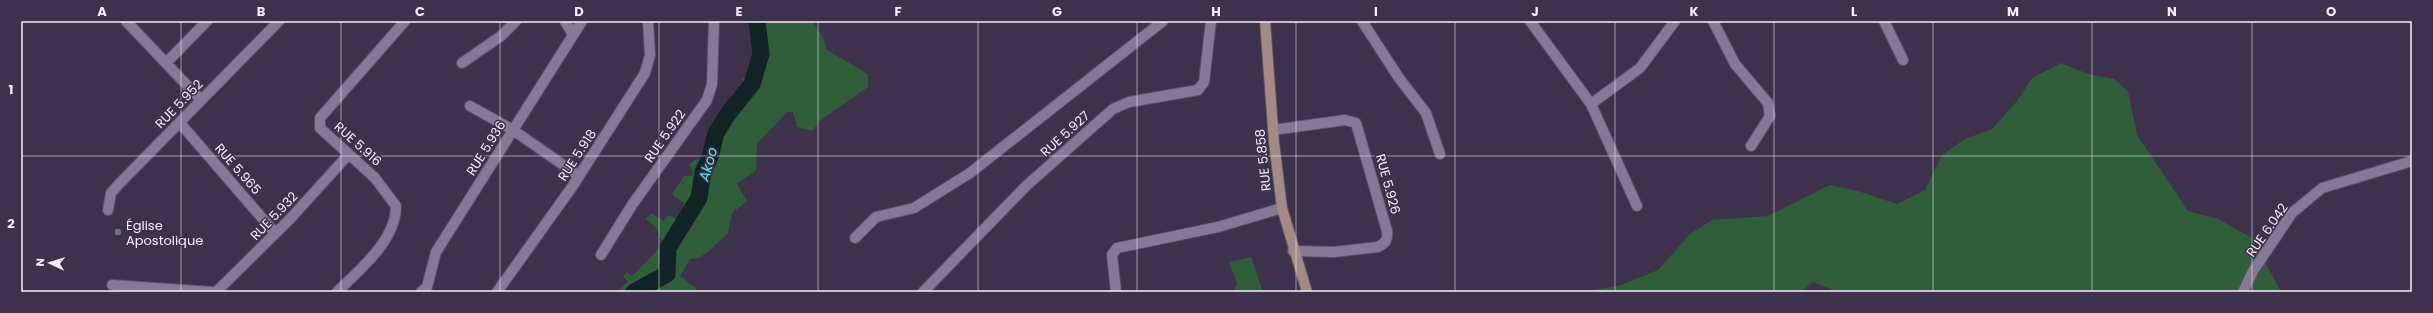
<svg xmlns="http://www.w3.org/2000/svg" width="2433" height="313" viewBox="0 0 2433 313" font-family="Poppins,sans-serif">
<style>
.green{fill:#305e3b}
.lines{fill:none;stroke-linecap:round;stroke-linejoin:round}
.river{stroke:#122325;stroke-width:17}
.street-casing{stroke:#5b5166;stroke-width:12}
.secondary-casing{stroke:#5b5166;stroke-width:12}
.street{stroke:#877996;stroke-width:10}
.secondary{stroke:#a48a87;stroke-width:10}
.grid{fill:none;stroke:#f6effd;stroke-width:1;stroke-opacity:0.55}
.worship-dot{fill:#6b7280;stroke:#3e314b;stroke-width:1.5}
.labels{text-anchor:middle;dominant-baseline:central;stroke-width:3;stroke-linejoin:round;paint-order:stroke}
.street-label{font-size:13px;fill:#f6effd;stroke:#3e314b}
.poi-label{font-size:13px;fill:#f6effd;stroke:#3e314b;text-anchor:start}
.water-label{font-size:14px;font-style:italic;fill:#5ee4f3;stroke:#3e314b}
.neatline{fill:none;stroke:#f6effd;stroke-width:1.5}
.grid-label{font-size:13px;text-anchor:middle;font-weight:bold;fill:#f6effd}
</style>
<rect width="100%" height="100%" fill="#3e314b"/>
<path class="green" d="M744 21H812L823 37 827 50 868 74V87L821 120 812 131 797 127 793 112H787L757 144 756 170 737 184 747 201 732 213 728 233 709 251 699 258 690 259 680 276 697 289 694 292H617L628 282 623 276 627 272 632 276 663 244 657 229 646 219 651 213 664 221 668 215 678 219 685 204 672 194 684 176H692L693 172 689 165 693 161 699 159 707 148 717 122 745 85 742 79 749 76 755 66 750 63 752 57 758 56 755 23Z
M2061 63 2088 74 2114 79 2128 91 2137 135 2188 211 2218 219 2252 238 2280 290 2278 292H1838L1814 282 1800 292H1582L1621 285 1658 270 1690 234 1712 220 1768 216 1830 185 1861 192 1897 204 1925 190 1942 155 1965 139 1992 129 2017 101 2032 78Z
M1251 257 1263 292H1234L1237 283 1229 262Z"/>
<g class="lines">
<path class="river" d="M634 292 667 274 668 248 699 198 703 172 710 157 716 133 728 114 752 84 761 54 757 21"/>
<defs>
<path id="street" d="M126 21 201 100
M565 21 573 35
M1362 21 1399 78 1426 113 1440 154
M1530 21 1591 104 1637 206
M1713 21 1735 64 1768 103 1770 116 1751 146
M1884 21 1903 60
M166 63 207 21
M462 63 501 36 516 21
M1591 104 1640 68 1675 21
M470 106 513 130 579 176
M180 123 275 233
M1273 130 1345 120 1356 123 1387 231C1388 239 1386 243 1378 247L1334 252 1293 251
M108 210 111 193 120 183 279 21
M855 238 876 217 914 208 970 173 1163 21
M601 255 632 205 707 100 712 84 714 21
M112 285 213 292
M216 292 290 219 348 155
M337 292C359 270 396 241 396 206L375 178 320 128V118L405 21
M421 292 427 287 436 252 582 21
M497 292 572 187 645 73 650 55 648 21
M923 292 1026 186 1113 109 1129 102 1198 90 1204 82 1211 21
M1116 292 1112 255 1117 248 1218 227 1282 208
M2243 292 2253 271 2292 213 2322 188 2412 161"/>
<path id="secondary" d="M1265 21 1274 142 1282 208 1307 292"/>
</defs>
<use href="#street" class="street-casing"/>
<use href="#secondary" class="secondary-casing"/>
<use href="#street" class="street"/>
<use href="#secondary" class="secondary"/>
</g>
<path class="grid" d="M181 21V292M341 21V292M500 21V292M659 21V292M818 21V292M978 21V292M1137 21V292M1296 21V292M1455 21V292M1615 21V292M1774 21V292M1933 21V292M2092 21V292M2252 21V292M21 156H2412"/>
<circle class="worship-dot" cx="118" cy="232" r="4"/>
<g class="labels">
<g class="street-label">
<text transform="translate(179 104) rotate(-46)">RUE 5.952</text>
<text transform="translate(1065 134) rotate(-42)">RUE 5.927</text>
<text transform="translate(665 136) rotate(-55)">RUE 5.922</text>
<text transform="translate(358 144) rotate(42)">RUE 5.916</text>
<text transform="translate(486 148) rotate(-58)">RUE 5.936</text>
<text transform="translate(577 155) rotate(-57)">RUE 5.918</text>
<text transform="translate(1263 160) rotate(-96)">RUE 5.858</text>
<text transform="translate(238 169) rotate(49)">RUE 5.965</text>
<text transform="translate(1388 184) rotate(75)">RUE 5.926</text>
<text transform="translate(274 216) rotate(-46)">RUE 5.932</text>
<text transform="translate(2267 230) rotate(-55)">RUE 6.042</text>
</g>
<g class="poi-label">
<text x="126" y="225">Église<tspan x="126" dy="15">Apostolique</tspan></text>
</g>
<g class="water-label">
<text transform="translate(708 164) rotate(-74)">Akoo</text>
</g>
</g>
<rect width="2433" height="313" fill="none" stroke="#3e314b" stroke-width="44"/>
<g transform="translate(50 263) rotate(274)" stroke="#3e314b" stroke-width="3" paint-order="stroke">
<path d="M0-3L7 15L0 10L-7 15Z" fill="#f6effd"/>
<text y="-6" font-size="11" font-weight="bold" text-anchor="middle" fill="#f6effd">N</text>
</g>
<rect x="22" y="22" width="2389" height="269" class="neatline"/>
<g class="grid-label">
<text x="102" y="16">A</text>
<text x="261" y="16">B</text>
<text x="420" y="16">C</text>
<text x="579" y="16">D</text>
<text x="739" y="16">E</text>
<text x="898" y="16">F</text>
<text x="1057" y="16">G</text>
<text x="1216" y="16">H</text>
<text x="1376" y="16">I</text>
<text x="1535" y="16">J</text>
<text x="1694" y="16">K</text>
<text x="1854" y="16">L</text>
<text x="2013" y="16">M</text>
<text x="2172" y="16">N</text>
<text x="2331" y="16">O</text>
<text x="11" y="94">1</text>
<text x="11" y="228">2</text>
</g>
</svg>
